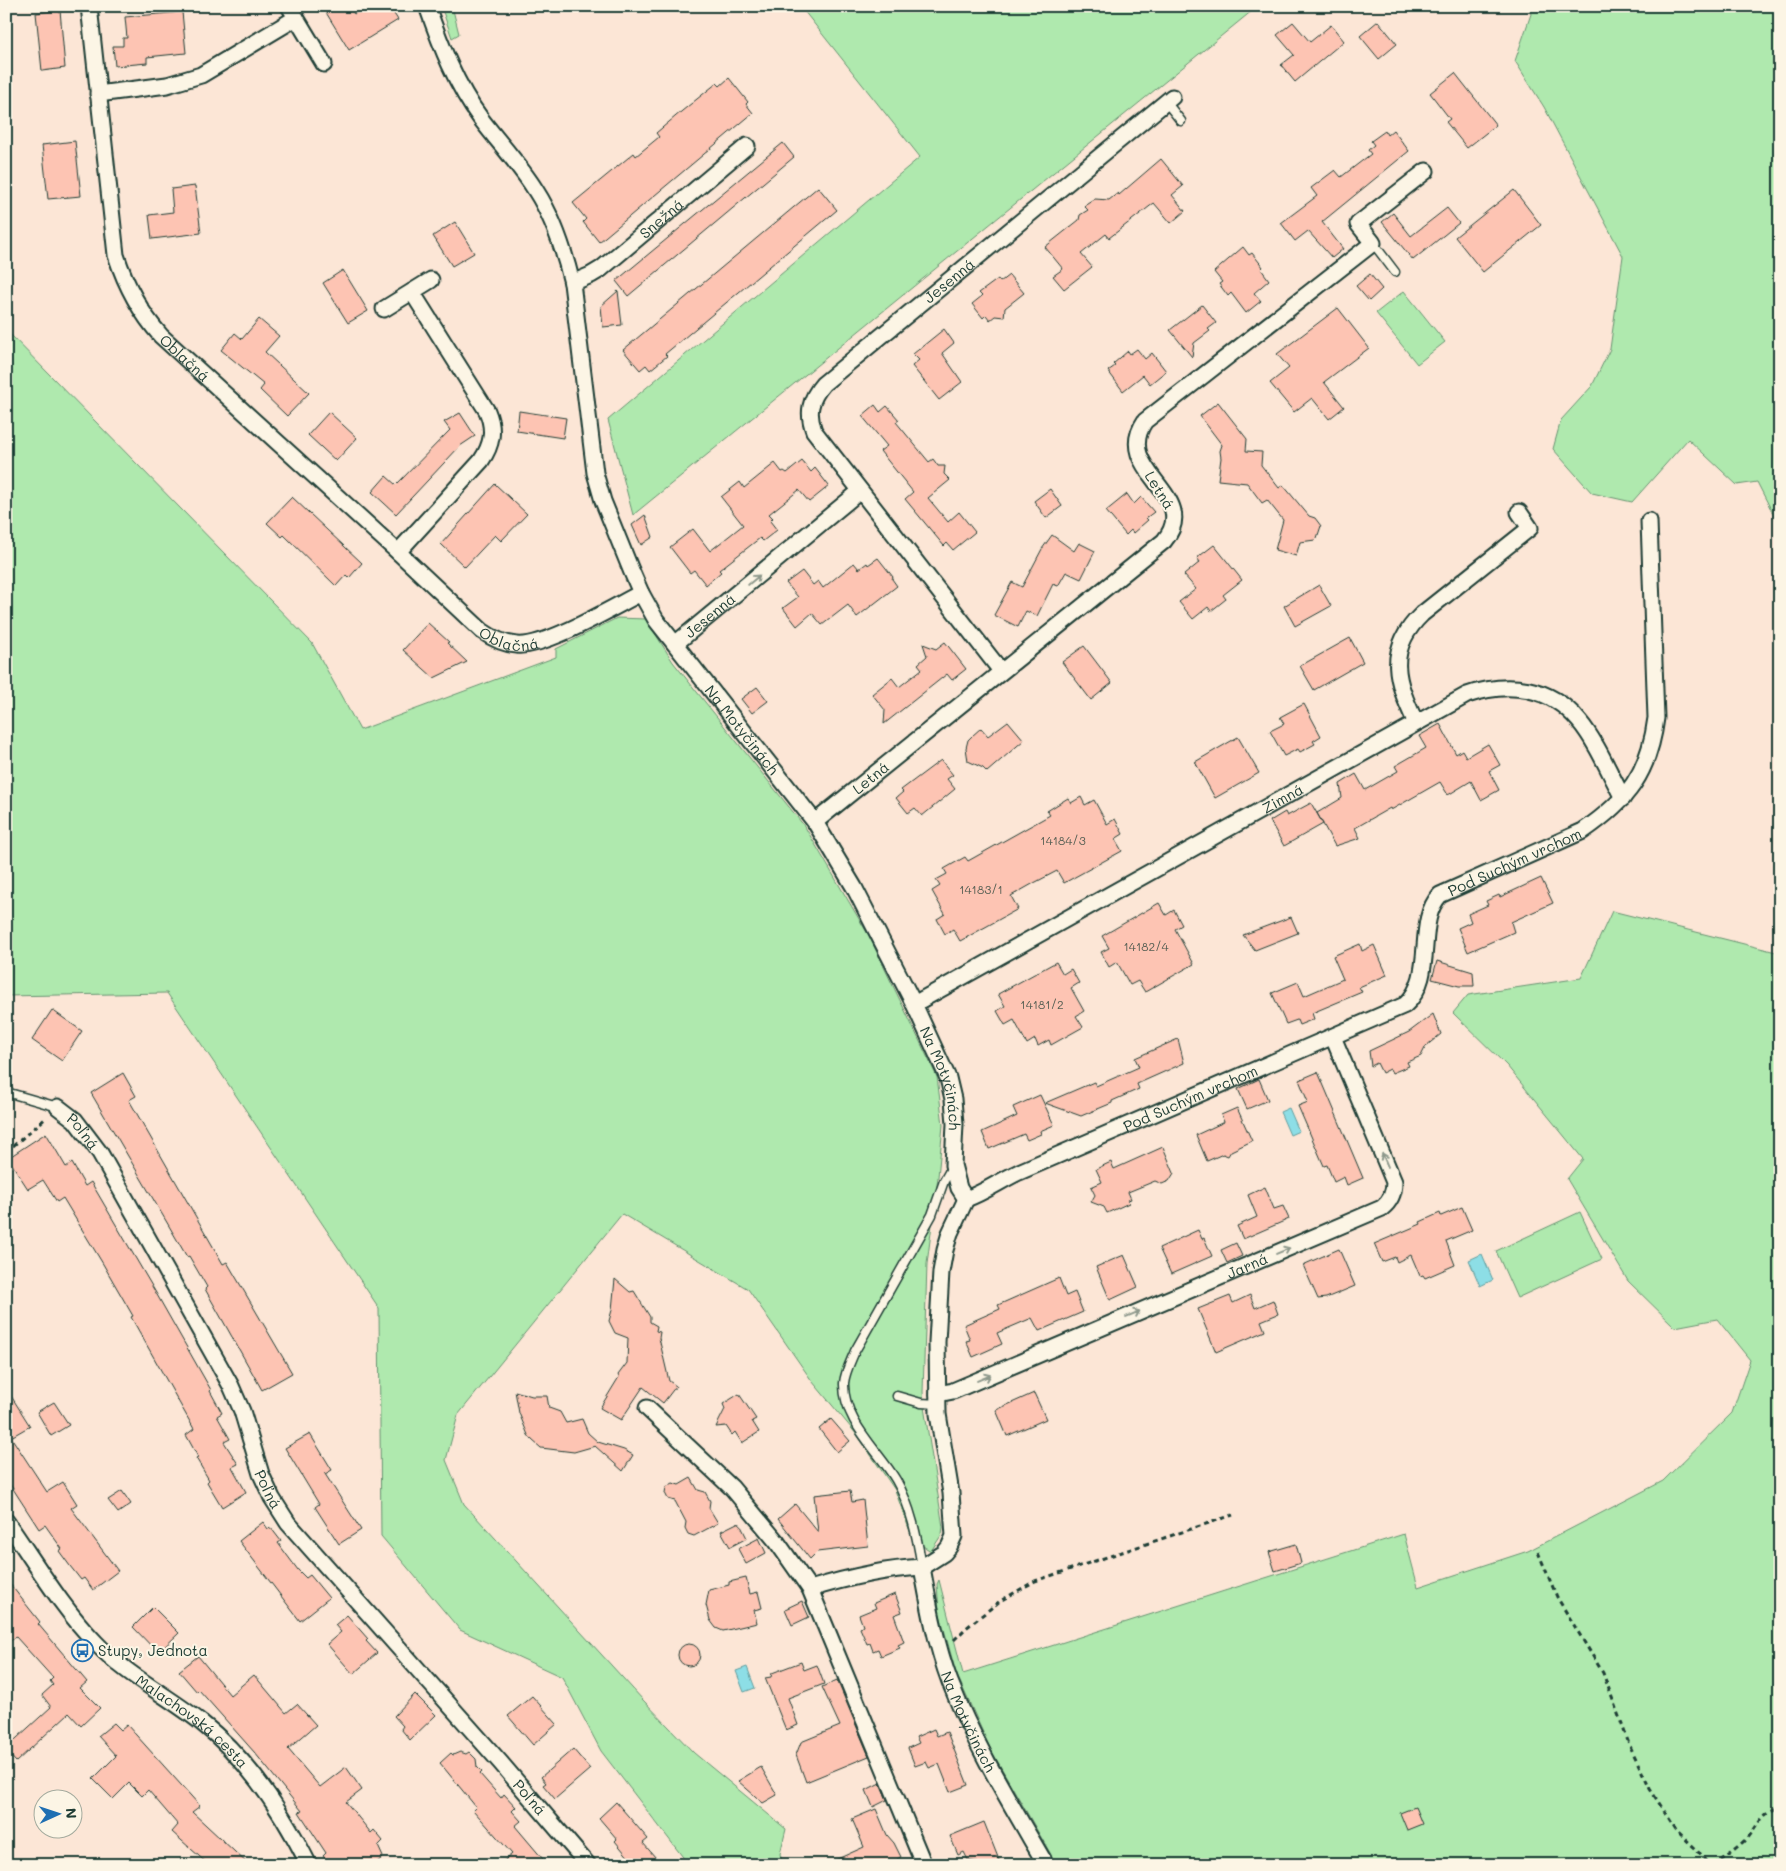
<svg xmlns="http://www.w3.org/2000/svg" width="1786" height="1871" viewBox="0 0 1786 1871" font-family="Mali,sans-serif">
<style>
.green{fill:#afe9ae;stroke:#679371}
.water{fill:#8ddee6;stroke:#619e9f}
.building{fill:#fdc4b3;stroke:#1f3d34}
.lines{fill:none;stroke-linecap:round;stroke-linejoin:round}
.service-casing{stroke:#1f3d34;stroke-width:11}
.minor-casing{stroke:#1f3d34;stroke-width:19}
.path{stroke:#1f3d34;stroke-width:3;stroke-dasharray:5 4;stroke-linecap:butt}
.service{stroke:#fcf5e5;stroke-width:8}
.minor{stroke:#fcf5e5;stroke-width:15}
.oneway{stroke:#8e998c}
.labels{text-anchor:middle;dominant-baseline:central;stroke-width:4;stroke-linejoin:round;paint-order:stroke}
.number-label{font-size:12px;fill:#565f54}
.street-label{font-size:15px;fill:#1f3d34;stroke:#fcf5e5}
.poi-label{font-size:15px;fill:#1f3d34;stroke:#fcf5e5;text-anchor:start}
</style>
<rect width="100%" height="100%" fill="#fce6d6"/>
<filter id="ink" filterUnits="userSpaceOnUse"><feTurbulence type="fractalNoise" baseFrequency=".02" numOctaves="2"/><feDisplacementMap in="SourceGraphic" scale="10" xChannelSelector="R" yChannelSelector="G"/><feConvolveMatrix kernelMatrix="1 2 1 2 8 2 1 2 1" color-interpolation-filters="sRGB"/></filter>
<g filter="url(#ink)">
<path class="green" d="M441 6H452L459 34 452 38Z
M800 6H1258L633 515 608 420 920 157Z
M1528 6H1780V527L1757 482 1737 485 1688 439 1632 502 1592 493 1553 449 1561 420 1592 386 1610 349 1623 256 1544 107 1515 61 1531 14Z
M1404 291 1445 342 1417 364 1376 313Z
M6 330 312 643 360 730 556 657V649L617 618 646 619 673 662 805 827 869 936 937 1077 943 1125 938 1177 927 1264 923 1392 924 1407 943 1527 942 1534 931 1551 913 1540 895 1490 857 1435 812 1381 748 1289 622 1214 458 1415 446 1460 464 1504 643 1700 694 1753 786 1829 780 1854 783 1865H689L601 1751 562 1677 460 1630 381 1536 379 1308 167 993 6 996Z
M1612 911 1780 953V1865H1057L991 1750 956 1673 939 1611 937 1584 939 1580 963 1674 1404 1534 1418 1587 1528 1551 1663 1481 1732 1413 1750 1360 1717 1319 1675 1327 1628 1281 1567 1179 1583 1159 1507 1066 1453 1013 1468 995 1581 978Z
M1580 1212 1602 1259 1517 1298 1496 1251Z"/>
<path class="water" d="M1289 1108 1299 1131 1290 1135 1280 1112Z
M1482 1254 1493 1280 1480 1286 1469 1260Z
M747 1667 755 1688 744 1692 736 1671Z"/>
<path class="building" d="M322 6H349L354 14 367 6H389L398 20 349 50Z
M60 10 65 68 42 71 36 13Z
M182 12 186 53 147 57V63L115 66 113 46H123V38H127L125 17Z
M1378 21 1397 44 1379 59 1360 36Z
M1293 22 1310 42 1331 25 1344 41 1295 82 1281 65 1294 55 1277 35Z
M1455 73 1496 125 1467 148 1446 122 1450 119 1430 93Z
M729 78 748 102 746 104 753 113 599 242 583 222 586 219 573 203 634 153 636 156 659 137 656 133 682 111 717 83 720 86Z
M1393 130 1409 151 1322 222 1343 249 1332 258 1308 231 1295 241 1281 223 1317 196 1311 188 1335 170 1341 177 1371 154 1368 150 1374 145 1371 141 1385 131 1387 135Z
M75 141 81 196 48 199 42 145Z
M783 143 794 157 628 296 616 281Z
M1161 159 1183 186 1172 195 1185 211 1171 223 1154 203 1109 238 1106 234 1081 254 1092 267 1064 289 1053 276 1063 269 1045 247 1079 220 1080 215 1088 210 1084 206 1095 199 1109 200 1118 193 1119 195Z
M195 186 201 233 152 239 149 215 173 212 171 189Z
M818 187 837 210 665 354 667 356 650 370 646 365 640 370 623 350Z
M1514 190 1541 225 1483 272 1455 237Z
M1447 208 1459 223 1413 260 1382 222 1393 213 1411 236Z
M455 222 474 253 452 266 433 236Z
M1243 247 1249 255 1252 253 1263 267 1261 269 1269 280 1254 293 1261 301 1246 313 1231 293 1228 296 1219 284 1222 282 1214 272Z
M343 270 368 311 348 323 323 283Z
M1370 274 1382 289 1369 301 1356 286Z
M1009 275 1024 293 1005 308 1004 317 995 316 990 320 986 315 983 318 972 304 982 296 979 293 998 279 1000 282Z
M618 291 622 325 603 327 601 306Z
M1202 305 1216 323 1208 329 1210 331 1194 343 1192 357 1170 330Z
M1338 308 1369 348 1324 382 1344 407 1329 419 1312 398 1294 412 1270 383 1289 368 1277 354Z
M259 319 279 336 265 352 309 393 287 416 260 390 264 385 221 350 235 333 242 339Z
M944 329 954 343 942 353 962 382 939 400 912 366 919 360 913 354Z
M1137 349 1145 359 1152 353 1166 371 1150 384 1143 375 1123 391 1108 371 1115 366 1113 364 1128 351 1130 354Z
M1218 402 1247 439 1246 451 1262 452 1261 465 1279 488 1283 485 1309 516 1315 518 1321 526 1317 538 1315 540 1300 542 1296 556 1275 550 1283 520 1267 500 1262 503 1247 483 1218 480 1221 458 1220 451 1222 445 1200 416Z
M875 405 880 412 887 406 899 420 896 422 929 462 933 459 938 466H945L944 474 950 480 928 498 948 522 959 512 975 532 953 550 947 543 944 546 905 499 913 492 880 451 887 446 862 416Z
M519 411 566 418 563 438 517 431Z
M329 412 357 438 336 461 308 435Z
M460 413 475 436 460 446 396 514 372 492 386 476 396 485 450 430 444 422Z
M802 461 811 472 815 468 829 486 809 502 799 490 769 514 773 518 770 521 777 530 763 541 760 538 719 570 721 572 706 585 694 570 690 573 670 547 693 529 710 551 743 525 721 497 740 482 744 488 775 463 782 472 784 471 787 473Z
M495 484 527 514 501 541 495 535 465 567 441 544Z
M1050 489 1062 506 1046 518 1034 501Z
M1127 494 1134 504 1141 497 1154 512 1146 518 1148 520 1133 533 1131 530 1126 535 1106 511Z
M292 497 362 563 349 578 346 575 336 586 284 535 282 537 267 523Z
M645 515 653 537 641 545 632 525Z
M1052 535 1074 551 1079 543 1095 551 1081 579 1066 572 1058 586 1053 584 1037 616 1026 611 1018 627 994 615 1012 582 1022 587 1042 549Z
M1214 545 1242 580 1223 595 1226 599 1211 611 1208 607 1193 619 1179 602 1196 589 1184 575 1200 562 1197 558Z
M878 558 893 577 892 579 897 586 857 617 848 605 822 625 812 613 797 626 783 608 798 597 786 583 802 571 813 585 818 581 823 588 854 563 859 569 867 563 868 565Z
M1319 585 1331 606 1295 626 1284 606Z
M428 623 449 642 447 643 467 662 434 678 403 650Z
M1350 638 1363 662 1314 690 1300 666Z
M945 642 966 669 952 680 947 674 884 724 885 710 872 694 892 678 899 687 922 669 918 664 927 656 923 644 936 649Z
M1084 646 1112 683 1091 700 1062 662Z
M757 687 768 701 752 713 741 699Z
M1304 704 1321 736 1313 741 1315 744 1300 752 1298 749 1284 756 1270 731 1284 724 1280 717Z
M1008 721 1024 740 987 772 983 768 968 761 966 748 968 740 972 736 981 728 988 736Z
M1440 724 1456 754 1462 750 1466 757 1488 744 1500 765 1489 771 1499 790 1481 800 1471 781 1448 795 1440 782 1391 810 1390 808 1355 828 1360 838 1335 846 1317 813 1342 798 1340 784 1356 774 1365 790 1398 771 1395 766 1426 748 1419 736Z
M1238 737 1259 773 1215 798 1195 762Z
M941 760 953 775 947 779 955 789 922 816 915 808 908 813 896 798 903 792 901 790Z
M1081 797 1085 805 1094 800 1107 824 1115 819 1123 834 1115 839 1122 851 1064 883 1057 871 1034 883 1011 896 1018 909 960 941 953 929 945 934 937 919 945 914 932 891 940 886 936 880 947 874 944 869 965 857 968 861 1050 815 1047 811 1068 798 1071 803Z
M1311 803 1323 824 1284 846 1270 821 1285 812 1287 816Z
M1541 878 1553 903 1511 922 1514 932 1468 952 1458 928 1471 922 1468 914 1488 905 1486 901 1499 895 1500 897Z
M1159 903 1166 915 1174 910 1182 925 1175 929 1194 964 1145 992 1138 981 1130 985 1117 962 1109 967 1101 952 1109 948 1102 936Z
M1291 917 1298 933 1255 950 1243 935Z
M1360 944 1362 951 1374 945 1387 975 1359 987 1362 992 1312 1013 1314 1019 1299 1025 1297 1020 1286 1024 1272 993 1298 982 1304 996 1343 979 1333 956Z
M1437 961 1473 972 1474 986H1459L1432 979Z
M1056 962 1063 974 1071 969 1079 983 1071 988 1084 1011 1076 1016 1083 1027 1051 1045 1049 1040 1038 1046 1035 1039 1027 1044 1014 1020 1005 1025 997 1011 1005 1006 998 994Z
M52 1010 82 1031 62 1061 32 1040Z
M1433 1014 1441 1034 1426 1046 1421 1056 1407 1062 1409 1066 1392 1073 1390 1069 1382 1073 1377 1063 1371 1066 1369 1051 1409 1032Z
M1178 1039 1184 1063 1137 1084 1139 1089 1112 1101V1103L1081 1116 1045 1103 1094 1082 1096 1086 1139 1067 1135 1058Z
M1318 1072 1363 1178 1347 1185 1344 1177 1334 1182 1327 1165 1324 1166 1298 1106 1308 1102 1299 1080Z
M123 1073 136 1096 129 1100 223 1264 227 1262 292 1373 262 1390 205 1289 207 1287 189 1256 187 1257 169 1226 91 1093Z
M1259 1079 1268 1100 1247 1109 1238 1089Z
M1040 1095 1054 1125 1040 1131 1041 1134 1027 1140 1024 1134 989 1149 982 1132 1017 1116 1013 1107Z
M1237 1108 1252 1141 1231 1151 1228 1156 1223 1154 1207 1161 1196 1135 1224 1122 1221 1115Z
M46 1133 66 1167 72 1163 85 1186 91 1182 156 1293 211 1390 210 1391 222 1413 217 1416 230 1439 224 1442 238 1464 232 1467 246 1492 222 1507 207 1482 209 1480 196 1458 198 1457 186 1435 194 1429 131 1317 133 1316 103 1264 63 1198 57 1202 43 1180 28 1189 8 1158Z
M1163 1147 1174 1173 1169 1181 1162 1184 1155 1181 1128 1192 1131 1199 1128 1200 1129 1203 1107 1213 1104 1207 1091 1202 1095 1195 1091 1187 1102 1182 1096 1169 1111 1162 1114 1169Z
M1265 1187 1274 1209 1283 1206 1289 1219 1243 1239 1237 1226 1257 1217 1248 1195Z
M1462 1207 1472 1230 1446 1241 1455 1265 1425 1278 1423 1275 1420 1276 1411 1255 1397 1262 1395 1257 1382 1262 1374 1244 1421 1224 1420 1222 1440 1213 1441 1216Z
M1198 1230 1202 1239 1204 1238 1212 1256 1171 1274 1159 1248Z
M1236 1243 1242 1256 1227 1263 1221 1250Z
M1339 1249 1355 1286 1326 1298 1318 1299 1303 1265Z
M1124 1255 1138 1287 1110 1300 1096 1267Z
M1059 1278 1066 1296 1075 1292 1083 1312 1039 1331 1032 1318 997 1333 1002 1344 973 1357 966 1341 970 1340 964 1325 1000 1309 998 1305Z
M615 1279 630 1292 634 1291 650 1317V1322L657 1326 656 1331 660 1332 659 1338 669 1381 676 1386 663 1403 643 1387 621 1420 600 1408 619 1377 618 1375 627 1363 628 1338 615 1333 609 1321 612 1310Z
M1250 1295 1255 1308 1273 1300 1278 1314 1261 1321 1265 1331 1216 1352 1198 1309 1230 1296 1233 1303Z
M6 1388 30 1426 11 1437 47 1492 63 1482 77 1504 71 1508 118 1571 93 1590 84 1578 81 1580 70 1566 59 1551 62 1549 45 1525 39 1529 6 1478Z
M515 1391 532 1396H547L549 1408 560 1412 566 1423 582 1419 588 1433 598 1442 624 1450 633 1455 623 1471 595 1446 574 1452 541 1448 532 1440 528 1435 519 1413Z
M1034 1393 1046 1419 1007 1436 996 1410Z
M739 1394 756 1419 752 1421 759 1432 742 1443 735 1432 732 1435 726 1426 716 1427 725 1409 723 1404Z
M54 1402 69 1425 51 1436 37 1412Z
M831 1419 850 1441 837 1452 819 1429Z
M310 1434 332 1470 325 1474 361 1530 339 1544 315 1507 319 1504 285 1448Z
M691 1478 698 1490 705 1492 710 1501 709 1508 718 1523 694 1536 688 1534 685 1528 686 1522 675 1501 668 1499 665 1493 666 1487 673 1483 679 1485Z
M122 1491 131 1504 118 1513 108 1500Z
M850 1491 852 1502 863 1500 868 1546 817 1552 810 1559 778 1519 795 1504 818 1532 814 1495Z
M263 1522 268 1529 271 1528 281 1541 278 1543 298 1570 306 1578 310 1575 329 1598 300 1621 239 1541Z
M739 1522 747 1538 730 1547 721 1531Z
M759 1538 766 1553 746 1564 738 1549Z
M1296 1544 1301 1563 1275 1571 1269 1552Z
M746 1578 750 1594 758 1592 762 1608 754 1610 757 1623 723 1631 716 1628 710 1620 706 1605 709 1590 729 1585V1582Z
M6 1579 40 1622 38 1624 87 1682 80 1688 100 1708 81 1726 69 1713 16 1762 6 1751V1748L51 1707 42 1695 53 1685 50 1681 53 1678 16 1637 6 1644Z
M895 1594 902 1612 894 1615 904 1642 898 1645 900 1648 881 1656 878 1649 873 1651 870 1643 867 1644 860 1628 863 1626 859 1615 876 1608 874 1603Z
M802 1601 809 1617 792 1625 785 1609Z
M153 1607 179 1633 158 1653 133 1627Z
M347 1615 368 1639 366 1641 377 1653 353 1674 327 1644 341 1632 335 1625Z
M678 1655a11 11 0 1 1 22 0a11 11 0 1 1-22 0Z
M198 1656 230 1695 254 1675 286 1713 297 1704 316 1725 288 1749 320 1787 346 1767 362 1790 346 1802 371 1833 374 1830 383 1841 378 1846 383 1857 374 1865H330L323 1856 326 1853 299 1812 302 1811 255 1753 199 1690 197 1692 179 1671Z
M801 1662 804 1670 817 1665 824 1684 788 1698 798 1725 786 1730 765 1678 771 1677 772 1673Z
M837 1680 869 1756 806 1782 796 1755 801 1742 840 1726 822 1687Z
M415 1694 436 1715 410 1740 401 1729 403 1726 394 1716Z
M532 1696 557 1724 533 1745 508 1716Z
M114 1723 121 1730 127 1725 200 1806 192 1812 249 1865H209L172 1832 178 1825 148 1790 142 1796 129 1783 113 1799 93 1779 116 1756 98 1736Z
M934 1729 937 1736 947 1732 968 1785 950 1792 939 1764 929 1768 926 1762 915 1766 908 1748 919 1743 916 1737Z
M573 1749 590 1769 555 1799 543 1785 546 1783 541 1777Z
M460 1752 466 1754 469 1752 476 1759 477 1767 482 1772 480 1774 501 1798 504 1794 516 1807 512 1811 521 1821 515 1826 548 1865H499L512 1854 473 1810 476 1807 440 1763 451 1753 453 1755Z
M761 1767 777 1795 763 1803 738 1781Z
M880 1783 887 1800 873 1807 866 1790Z
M616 1802 648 1839 643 1843 662 1865H635L615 1841 617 1839 599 1818Z
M1415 1807 1422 1824 1407 1830 1400 1813Z
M876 1809 887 1835 894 1843 901 1857 897 1859 900 1865H824L864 1847 852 1819Z
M984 1822 1001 1865H978L977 1862 968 1860 964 1852 958 1855 950 1836Z"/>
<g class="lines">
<defs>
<path id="service" d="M1166 102 1181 121
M1373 243 1395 272
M6 1092 58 1107
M897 1396 921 1403 938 1404
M922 1567C917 1537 911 1506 896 1480 878 1450 843 1421 844 1383 845 1372 851 1361 855 1351L932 1215 944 1181 952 1167"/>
<g id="minor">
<path id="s1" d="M89 6 116 255C126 286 139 311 161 336L398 552 482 631C492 638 503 644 517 645 545 648 613 607 641 593"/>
<path d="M289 6 324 64"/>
<path id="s2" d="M427 6C441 46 456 85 481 119 499 143 520 165 536 191 554 219 564 250 572 283L595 473 603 501 631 570 641 593 656 620 815 822 854 887 914 1004 948 1078 953 1099 955 1124 953 1165 959 1188 966 1199"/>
<path d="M98 94 167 85 201 75 296 18"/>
<path id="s3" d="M572 283 591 275 601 269 747 146"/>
<path d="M384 309 431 280"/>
<path d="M398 552 481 461C492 445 495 430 487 411L412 292"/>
<path id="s4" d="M675 644 860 491"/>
<path id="s5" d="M1001 671 814 431C807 413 810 399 823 384L1172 97"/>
<path d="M1416 723C1396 681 1385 650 1422 614L1530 528 1519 512"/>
<path id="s6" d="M815 822 1164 541C1203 495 1111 471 1145 421L1373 243 1358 224 1426 171"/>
<path id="s7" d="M914 1004 1467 695C1508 681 1550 686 1579 721 1596 741 1610 774 1623 798"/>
<path id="s8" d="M58 1107 75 1120 100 1153 231 1386 242 1411 261 1474 272 1498 288 1523 500 1762 588 1865"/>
<path id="s9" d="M966 1199C985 1192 1000 1181 1019 1172L1405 1005C1437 976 1414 923 1440 895L1583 831C1628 800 1649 773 1656 718L1649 521"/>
<path id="s10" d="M966 1199 950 1233 945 1250 941 1272 937 1342 938 1414 951 1493 954 1536 949 1547 944 1553 922 1567C929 1606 936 1645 950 1682 975 1746 1012 1806 1046 1865"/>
<path id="s11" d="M938 1394 953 1391 1382 1208C1391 1201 1394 1193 1394 1182L1333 1037"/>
<path d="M647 1408 732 1488 777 1542 810 1589 924 1865"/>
<path id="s12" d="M6 1521C35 1562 61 1607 96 1643 127 1676 167 1695 202 1723 248 1759 283 1813 309 1865"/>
<path d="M810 1589C846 1578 884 1569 922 1567"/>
</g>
</defs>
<use href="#service" class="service-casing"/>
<use href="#minor" class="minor-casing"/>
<path class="path" d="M6 1152 47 1117
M1538 1552 1557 1597 1603 1673 1629 1744 1650 1789 1677 1831 1696 1849 1708 1865
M954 1640 966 1628 1000 1601 1035 1581 1233 1515
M1713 1865C1724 1857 1736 1850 1746 1840 1756 1830 1762 1810 1780 1808"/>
<use href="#service" class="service"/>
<use href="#minor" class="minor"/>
</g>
<defs><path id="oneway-shaft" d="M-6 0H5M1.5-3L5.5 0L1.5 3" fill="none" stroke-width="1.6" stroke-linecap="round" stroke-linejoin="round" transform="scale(1.25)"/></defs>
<g class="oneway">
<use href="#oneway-shaft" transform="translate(754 580) rotate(-40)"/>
<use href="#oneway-shaft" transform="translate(1385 1160) rotate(-113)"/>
<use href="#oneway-shaft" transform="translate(1283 1251) rotate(-23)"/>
<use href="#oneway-shaft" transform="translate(1133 1314) rotate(-23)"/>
<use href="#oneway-shaft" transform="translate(984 1378) rotate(-23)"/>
</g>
</g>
<defs>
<symbol id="bus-ring" viewBox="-11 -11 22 22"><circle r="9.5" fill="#fcf5e5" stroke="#1f6fb2" stroke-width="1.5"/><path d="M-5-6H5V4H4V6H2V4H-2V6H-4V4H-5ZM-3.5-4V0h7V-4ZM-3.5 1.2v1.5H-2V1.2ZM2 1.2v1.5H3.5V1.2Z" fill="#1f6fb2"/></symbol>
</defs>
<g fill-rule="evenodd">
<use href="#bus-ring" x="70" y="1638" width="25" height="25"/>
</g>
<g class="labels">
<g class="number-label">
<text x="1063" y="840">14184/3</text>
<text x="981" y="889">14183/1</text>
<text x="1146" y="946">14182/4</text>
<text x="1042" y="1004">14181/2</text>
</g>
<g class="street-label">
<text stroke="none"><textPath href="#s3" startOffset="111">Snežná</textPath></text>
<text stroke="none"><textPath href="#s5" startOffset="518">Jesenná</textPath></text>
<text stroke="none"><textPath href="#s1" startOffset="376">Oblačná</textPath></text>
<text transform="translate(1160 490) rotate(58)">Letná</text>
<text stroke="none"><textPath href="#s4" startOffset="45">Jesenná</textPath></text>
<text stroke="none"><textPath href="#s1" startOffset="809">Oblačná</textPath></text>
<text stroke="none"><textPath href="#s2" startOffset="806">Na Motyčinách</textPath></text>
<text stroke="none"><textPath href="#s6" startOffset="71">Letná</textPath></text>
<text stroke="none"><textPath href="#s7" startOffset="422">Zimná</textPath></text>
<text stroke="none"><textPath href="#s9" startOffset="680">Pod Suchým vrchom</textPath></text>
<text stroke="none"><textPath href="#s2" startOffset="1211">Na Motyčinách</textPath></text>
<text stroke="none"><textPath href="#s9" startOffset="246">Pod Suchým vrchom</textPath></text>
<text stroke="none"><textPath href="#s8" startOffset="35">Poľná</textPath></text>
<text stroke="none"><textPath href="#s11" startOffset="335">Jarná</textPath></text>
<text stroke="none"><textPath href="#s8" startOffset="440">Poľná</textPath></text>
<text stroke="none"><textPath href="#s10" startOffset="551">Na Motyčinách</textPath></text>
<text stroke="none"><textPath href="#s12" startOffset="276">Malachovská cesta</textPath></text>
<text stroke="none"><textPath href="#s8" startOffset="845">Poľná</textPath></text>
</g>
<g class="poi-label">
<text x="98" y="1650">Stupy, Jednota</text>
</g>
</g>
<rect width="1786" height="1871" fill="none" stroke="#fcf5e5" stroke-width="25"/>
<rect x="12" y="12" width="1761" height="1846" fill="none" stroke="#1f3d34" stroke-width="2" filter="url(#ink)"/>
<g transform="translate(58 1814) rotate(87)"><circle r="24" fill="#fcf5e5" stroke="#a4ab9e"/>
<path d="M0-4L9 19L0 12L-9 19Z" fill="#1f6fb2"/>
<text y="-8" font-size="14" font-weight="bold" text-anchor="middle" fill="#1f3d34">N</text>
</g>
</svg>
